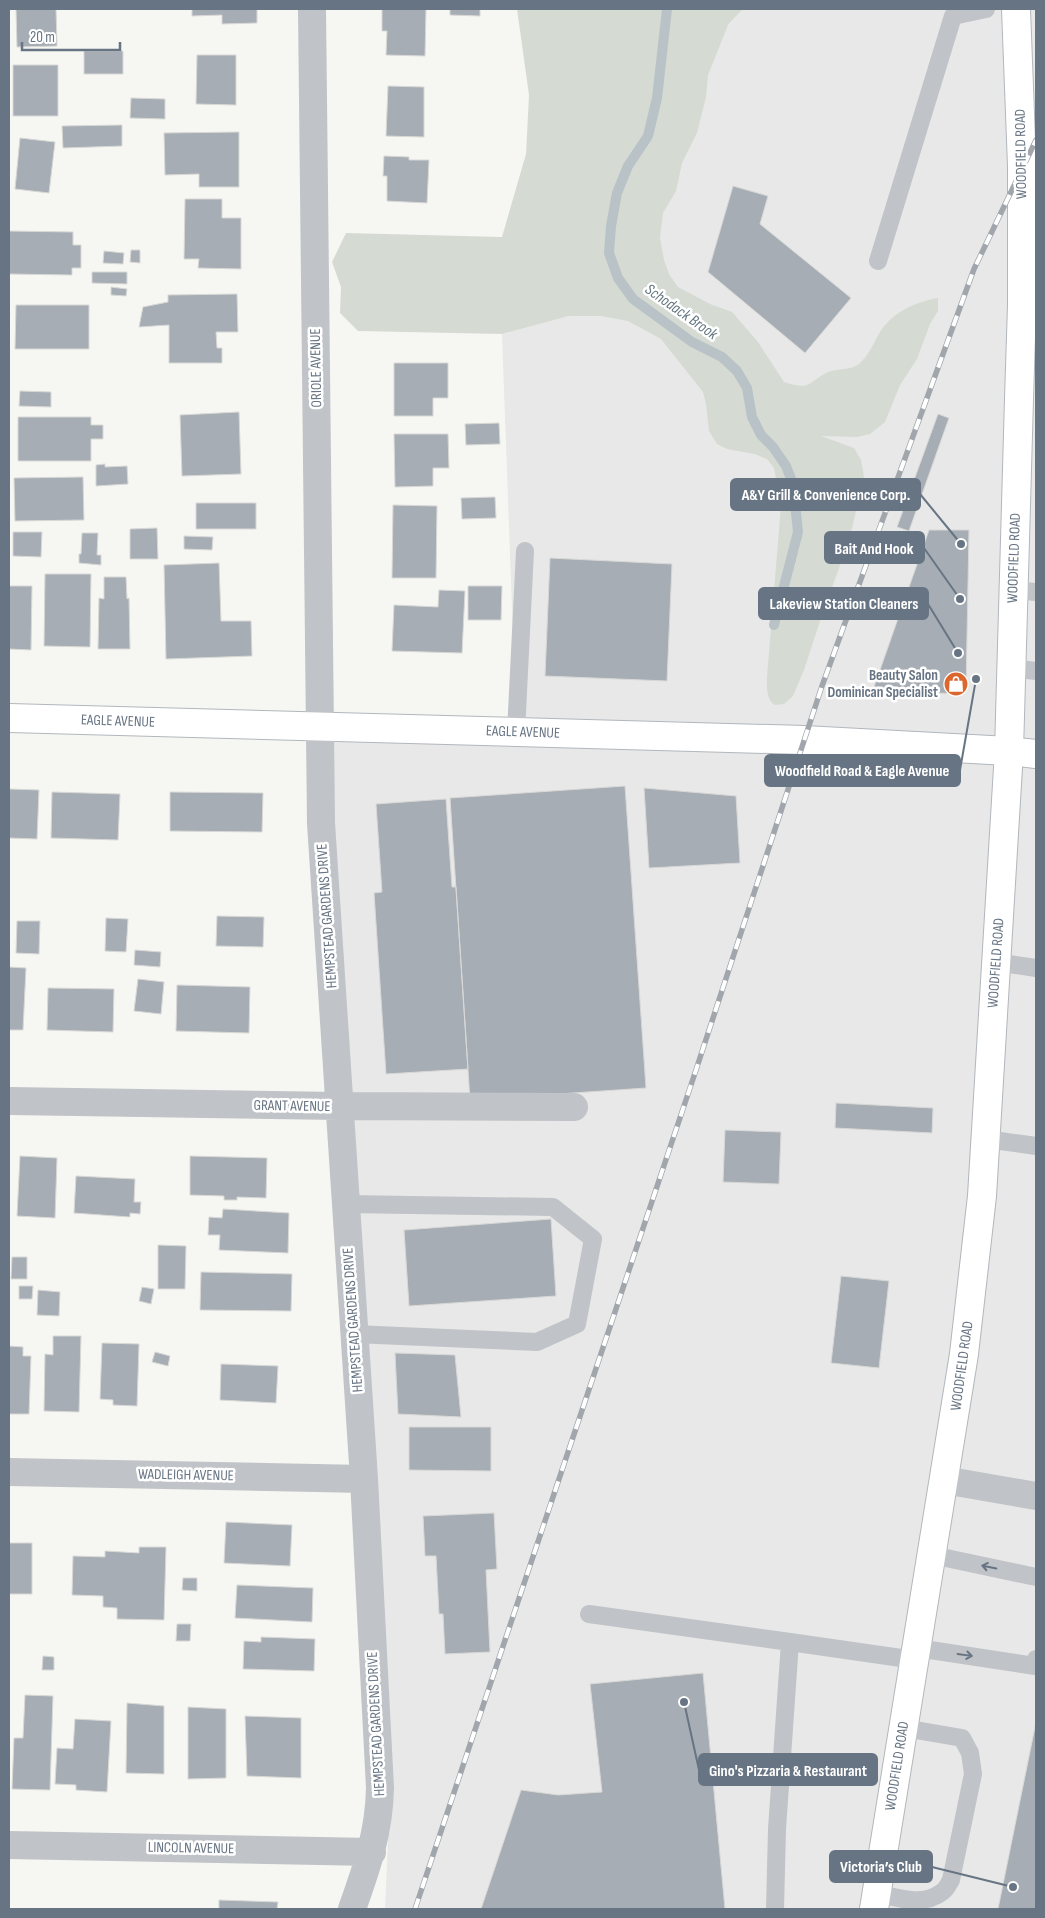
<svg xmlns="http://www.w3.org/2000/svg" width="1045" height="1918" viewBox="0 0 1045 1918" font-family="'Sofia Sans Condensed',sans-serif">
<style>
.built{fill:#e7e8e7}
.green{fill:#d5dbd3}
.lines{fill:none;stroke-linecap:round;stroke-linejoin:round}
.stream{stroke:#b9c2c7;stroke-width:10}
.building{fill:#a6adb4;stroke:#d8d8d6}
.secondary-casing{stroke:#b2b7bc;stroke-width:30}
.lane{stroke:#c0c3c7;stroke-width:18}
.street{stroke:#c0c3c7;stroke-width:28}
.secondary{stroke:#fff;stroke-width:28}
.rail-casing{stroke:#a1a6ac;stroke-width:5.5}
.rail{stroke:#fff;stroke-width:4;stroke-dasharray:11;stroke-linecap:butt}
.oneway{stroke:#677483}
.labels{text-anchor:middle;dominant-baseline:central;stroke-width:5;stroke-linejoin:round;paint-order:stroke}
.street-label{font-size:15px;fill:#677483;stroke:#fff}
.poi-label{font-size:15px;font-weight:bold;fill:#677483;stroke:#fff;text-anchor:end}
.water-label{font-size:16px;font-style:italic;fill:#63757f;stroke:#fff}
.leader{fill:none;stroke:#677483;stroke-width:2}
.callout-dot{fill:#677483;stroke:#fff;stroke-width:2}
.callout{fill:#677483;stroke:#677483;stroke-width:2}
.callout-label{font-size:16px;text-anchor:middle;font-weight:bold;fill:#fff}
</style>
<rect width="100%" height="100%" fill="#f6f7f3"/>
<path class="built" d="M743 9H1036V1909H385L389 1820 329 735 517 746 502 334 569 316 707 49Z"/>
<path class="green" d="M517 9H743L728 25 708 75 706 97 697 133 682 163 676 191 663 213 660 238 664 260 669 274 678 287 710 304 732 312 758 342 784 382C810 390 805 385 826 373 835 368 850 371 859 364 869 355 873 344 880 332 893 312 915 302 938 298V311L930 324 917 359 900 385 885 422 870 434 857 437 821 436 854 448 861 460 864 477 849 541 823 612 804 670 793 696 784 704 775 705C766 700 767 687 767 677L781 505 774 468 767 459 755 454 727 449 717 444 709 431 706 404 703 392 661 339 628 321 601 316H569L502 334 358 331 340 313 341 287 332 262 346 233 502 237 526 154 529 95Z"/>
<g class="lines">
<path class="stream" d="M667 9 657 98 648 136 628 166 617 193 611 226 609 253 618 278 633 299 692 342 722 357 737 371 747 388 752 417 761 435 773 447 786 466 793 484 798 532 774 625"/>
</g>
<path class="building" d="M16 9H56L57 46 17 47Z
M192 9H257V23L222 24V15L192 16Z
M382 9H426L425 56 386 55 387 31H382Z
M450 9H480V16L450 15Z
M84 51H123V74H84Z
M197 55H236V105L196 104Z
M13 65H58V116H13Z
M388 86 424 87V137L386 136Z
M131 98 165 99V119L130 118Z
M122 125V146L63 148 62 126Z
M239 132V187H199V174L165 175 164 133Z
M20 138 55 142 49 193 15 189Z
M384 156 409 157V160H429L427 203 387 201V176H383Z
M733 186 768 196 760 224 851 298 805 353 708 272Z
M185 199H222V218H241V269L198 268 199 259H184Z
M9 231 73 232V245H81V268H72V275L9 274Z
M131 250H140V263L130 262Z
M104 251 124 253 123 264 103 263Z
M92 272H127V284L92 283Z
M111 287 127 289 126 296 111 295Z
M237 294 238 332H216L217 348H222V363H169V325L139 327 143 307 168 302V295Z
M16 305H89V349H15Z
M394 363H448V398H433V416H394Z
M20 391 51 392V407L19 406Z
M239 412 241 474 182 476 180 415Z
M938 414 949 418 909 531 897 527Z
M18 417H91V425H103V439H91V461H18Z
M499 423 500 444 466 445 465 424Z
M394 434H448L449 468H433V486L395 487Z
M105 464V467L127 466 128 484 96 486V465Z
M83 477 84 520 15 521 14 478Z
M495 497 496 518 462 519 461 498Z
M196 503H256V529H196Z
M393 505 437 506 436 578H392Z
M157 528 158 559H130V529Z
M929 530H969L966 689 960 694 873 690Z
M13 532H42L41 557 13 556Z
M82 533H98L97 555H101V565L79 563V554H81Z
M184 536 213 537 212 550 184 549Z
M550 558 672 564 667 681 545 676Z
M219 563 221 621H251L252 656 166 659 164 565Z
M45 574H91L90 647 44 646Z
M104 577H126L127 599 129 598 130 649H98L99 598 104 599Z
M9 586H32L31 650 9 649Z
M468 586H502L501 620H468Z
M439 590 465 591 462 653 392 651 394 605 438 607Z
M625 786 646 1088 470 1100 450 798Z
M644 788 736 796 740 863 649 868Z
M9 789 39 790 37 839 9 838Z
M52 792 120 794 118 840 51 838Z
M170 792 263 793 262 832 170 831Z
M446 799 452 887H456L468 1069 386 1074 374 893 382 892 376 804Z
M217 916 264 917 263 947 216 946Z
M106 918 128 919 126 952 105 951Z
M17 921H40L39 954 16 953Z
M135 950 161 952 160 967 134 965Z
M9 967 26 968 23 1030H9Z
M138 979 164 982 161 1014 134 1011Z
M177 985 250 987 249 1033 176 1031Z
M48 988 114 989 113 1032 47 1030Z
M836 1103 933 1108 932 1133 835 1128Z
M725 1130 781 1132 779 1184 723 1182Z
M20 1156 57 1158 55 1218 17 1216Z
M190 1156 267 1158 266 1198 237 1197V1200H224V1196L190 1195Z
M76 1176 135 1179 134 1202H141L140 1214 130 1213V1217L74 1213Z
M223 1209 289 1213 288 1253 219 1250 220 1235H208L209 1217 222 1218Z
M551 1219 556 1296 409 1306 404 1230Z
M158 1245 186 1246 185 1289H158Z
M12 1257H27V1279H11Z
M201 1272 292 1274 291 1311 200 1310Z
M841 1276 889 1281 879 1368 831 1363Z
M19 1286H33L32 1299H19Z
M142 1287 154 1289 151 1304 139 1301Z
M38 1290 60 1292 59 1316 37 1315Z
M53 1336H81L79 1412 44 1411 45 1354 53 1355Z
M102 1343 139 1344 137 1406 113 1405V1400L100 1399Z
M9 1346 23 1347V1356H31L29 1414H9Z
M155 1352 170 1356 168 1366 152 1362Z
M395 1353 455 1355 461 1417 398 1414Z
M221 1364 278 1366 276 1403 220 1400Z
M409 1427H491V1471L409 1470Z
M494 1513 497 1569 486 1570 490 1652 445 1654 443 1614H439L436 1556H425L423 1516Z
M226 1522 292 1525 290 1566 224 1563Z
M9 1543H32V1594H9Z
M139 1547H166L164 1620 117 1619V1608L103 1607V1596L72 1595 73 1556 105 1557V1551L139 1553Z
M183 1578H197V1591L182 1590Z
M237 1585 313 1588 312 1622 235 1618Z
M177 1624H191L190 1641H176Z
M261 1637 315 1639 314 1671 243 1669 244 1641 261 1642Z
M43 1656 54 1657V1670H42Z
M703 1673 725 1909H481L521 1790 558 1795 602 1792 590 1684Z
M25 1695 53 1696 50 1790 12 1789 14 1738H23Z
M127 1703 164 1706V1774L126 1773Z
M188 1707 226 1709V1778L188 1779Z
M245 1716 301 1718V1778L247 1776Z
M75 1719 111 1721 107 1792 76 1790V1785L55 1784 57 1748 73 1749Z
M1036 1722V1909H998Z
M219 1900 278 1902 277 1909H219Z"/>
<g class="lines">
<defs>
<path id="secondary" d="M9 718 804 740 1009 751 1036 754
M874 1909 964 1354 982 1196 1009 751 1019 399 1022 305V166L1016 9"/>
</defs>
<use href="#secondary" class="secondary-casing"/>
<path class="lane" d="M878 261 953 16 986 9
M1013 590 1036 592
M1011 668 1036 671
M516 732 525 551
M996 962 1036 968
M986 1139 1036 1146
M345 1204 553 1207 593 1239 577 1324 537 1342 354 1334
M932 1555 1036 1577
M589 1614 790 1642 777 1829 775 1909
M790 1642 915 1660
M917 1648 1035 1666 1036 1659
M876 1893C898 1898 923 1907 942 1892 946 1890 949 1883 951 1880L973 1774 970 1753 962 1738 904 1728"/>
<path class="street" d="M312 9 321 823 364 1479 380 1788C379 1833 367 1867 352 1909
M9 1101 339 1106 574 1107
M9 1472 364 1479
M944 1480 1036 1496
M9 1845 372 1852"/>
<use href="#secondary" class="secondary"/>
<defs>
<path id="rail" d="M415 1909 694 1076 822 686 974 269 1036 140"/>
</defs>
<use href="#rail" class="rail-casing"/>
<use href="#rail" class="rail"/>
</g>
<defs><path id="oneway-shaft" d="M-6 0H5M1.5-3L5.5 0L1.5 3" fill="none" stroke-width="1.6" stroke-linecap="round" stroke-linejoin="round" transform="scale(1.25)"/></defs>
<g class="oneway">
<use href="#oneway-shaft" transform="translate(989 1567) rotate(-168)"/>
<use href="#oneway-shaft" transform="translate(965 1655) rotate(8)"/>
</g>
<defs>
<symbol id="shop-disc" viewBox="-11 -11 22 22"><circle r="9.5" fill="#dc672e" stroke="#fff"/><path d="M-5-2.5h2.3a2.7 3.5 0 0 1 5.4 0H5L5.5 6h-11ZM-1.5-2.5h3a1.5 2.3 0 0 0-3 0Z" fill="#fff"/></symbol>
</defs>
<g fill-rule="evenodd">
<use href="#shop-disc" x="942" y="670" width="28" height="28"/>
</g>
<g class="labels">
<g class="street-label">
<text transform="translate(1021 154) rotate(-91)">WOODFIELD ROAD</text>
<text transform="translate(316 368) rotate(-91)">ORIOLE AVENUE</text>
<text transform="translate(1014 558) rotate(-88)">WOODFIELD ROAD</text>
<text transform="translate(118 721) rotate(2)">EAGLE AVENUE</text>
<text transform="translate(523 732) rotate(2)">EAGLE AVENUE</text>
<text transform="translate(327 916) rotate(-94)">HEMPSTEAD GARDENS DRIVE</text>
<text transform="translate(996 963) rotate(-86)">WOODFIELD ROAD</text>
<text transform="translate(292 1106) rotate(1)">GRANT AVENUE</text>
<text transform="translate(353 1320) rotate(-94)">HEMPSTEAD GARDENS DRIVE</text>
<text transform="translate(962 1366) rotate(-82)">WOODFIELD ROAD</text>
<text transform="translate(186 1475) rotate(1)">WADLEIGH AVENUE</text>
<text transform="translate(376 1724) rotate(-93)">HEMPSTEAD GARDENS DRIVE</text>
<text transform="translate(897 1766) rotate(-81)">WOODFIELD ROAD</text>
<text transform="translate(191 1848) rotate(1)">LINCOLN AVENUE</text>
</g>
<g class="poi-label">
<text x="938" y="675">Beauty Salon<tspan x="938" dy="17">Dominican Specialist</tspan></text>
</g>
<g class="water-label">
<text transform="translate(681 312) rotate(35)">Schodack Brook</text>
</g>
</g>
<path class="leader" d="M961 544L920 494M960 599L924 548M958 653L928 604M976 679L960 770M684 1702L699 1770M1013 1887L932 1867"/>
<g class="callout-dot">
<circle cx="961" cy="544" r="5"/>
<circle cx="960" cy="599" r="5"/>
<circle cx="958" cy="653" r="5"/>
<circle cx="976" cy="679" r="5"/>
<circle cx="684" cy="1702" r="5"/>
<circle cx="1013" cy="1887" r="5"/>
</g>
<g class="callout">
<rect x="731" y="479" width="189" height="31" rx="5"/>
<rect x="825" y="532" width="99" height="31" rx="5"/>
<rect x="759" y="588" width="169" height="31" rx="5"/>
<rect x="765" y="755" width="195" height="31" rx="5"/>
<rect x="699" y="1754" width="178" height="31" rx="5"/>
<rect x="830" y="1851" width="102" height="31" rx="5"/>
</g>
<g class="callout-label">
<text x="826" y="500">A&amp;Y Grill &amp; Convenience Corp.</text>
<text x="874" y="554">Bait And Hook</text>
<text x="844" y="609">Lakeview Station Cleaners</text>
<text x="862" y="776">Woodfield Road &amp; Eagle Avenue</text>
<text x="788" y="1776">Gino's Pizzaria &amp; Restaurant</text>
<text x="881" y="1872">Victoria’s Club</text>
</g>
<rect width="1045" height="1918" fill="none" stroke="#677483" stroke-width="20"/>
<path d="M22 42v8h98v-8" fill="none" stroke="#677483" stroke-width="2.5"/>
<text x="30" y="42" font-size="15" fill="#677483" stroke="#ffffff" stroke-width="4" paint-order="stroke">20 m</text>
</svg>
